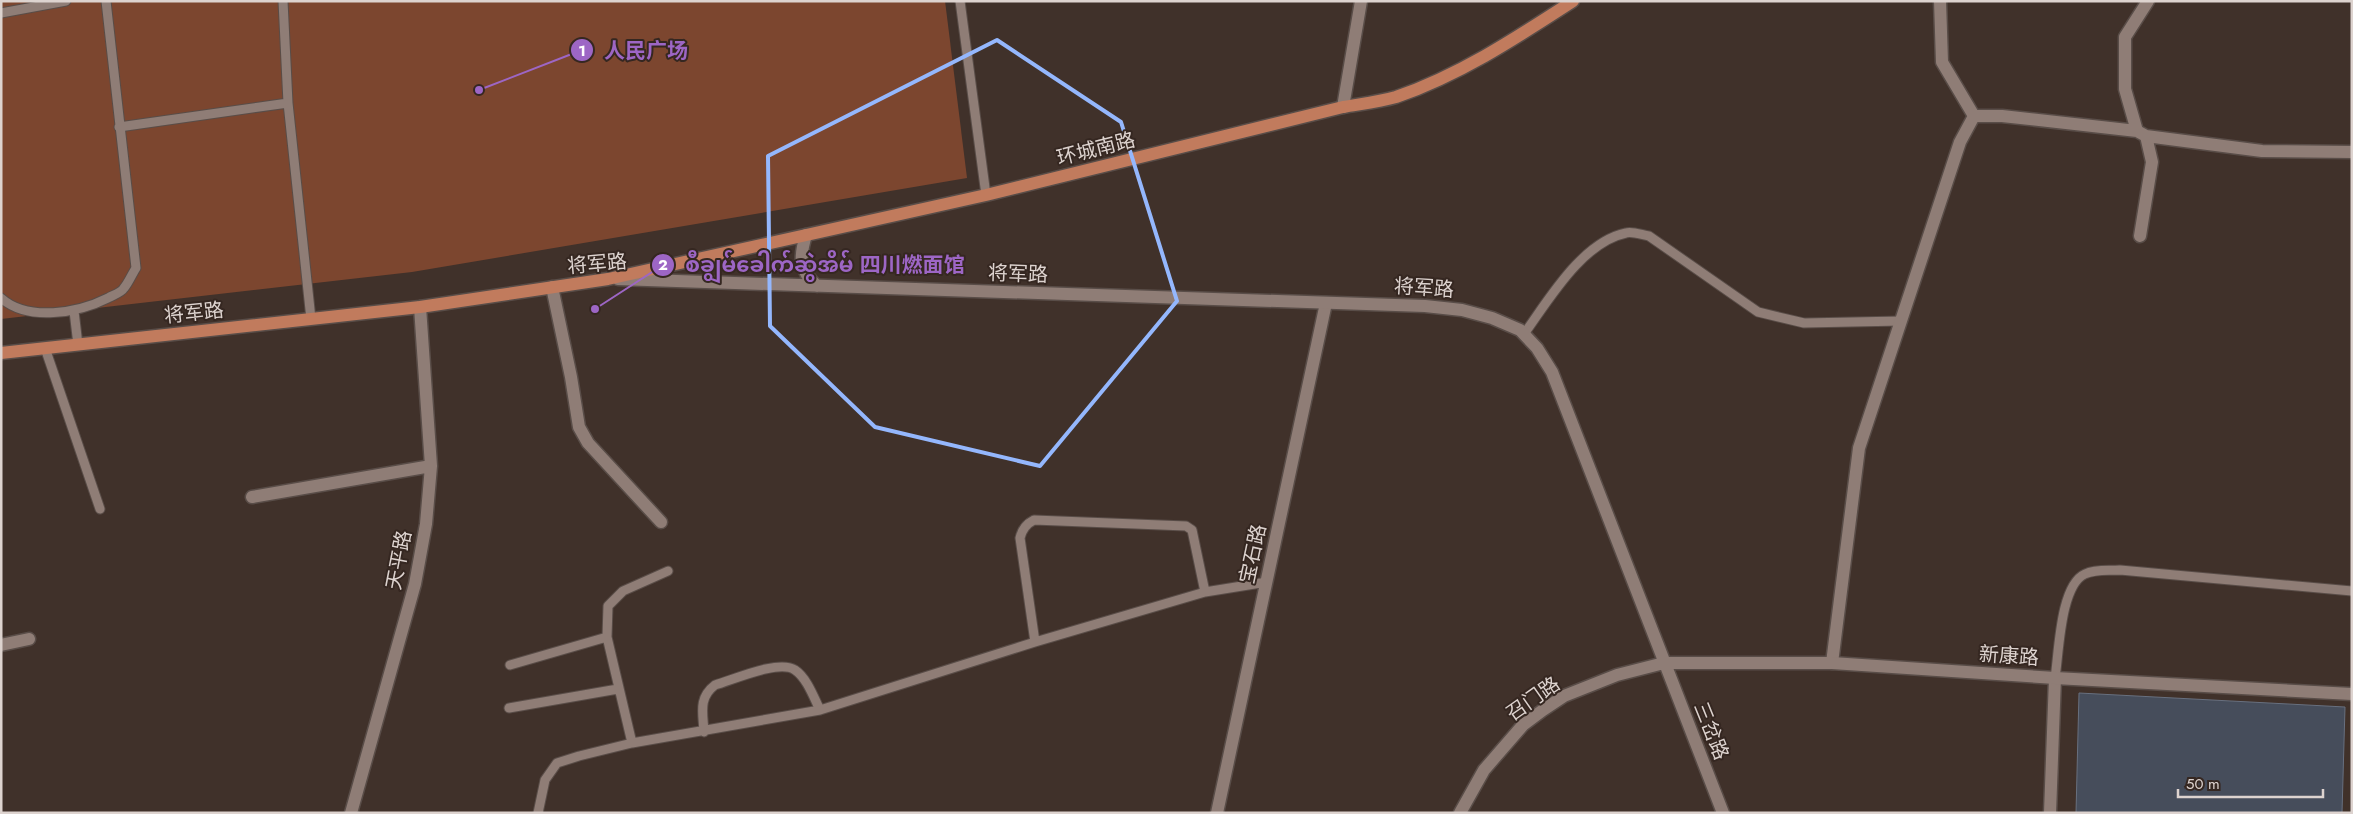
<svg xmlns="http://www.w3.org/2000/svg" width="2353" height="814" viewBox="0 0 2353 814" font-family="Jost,'Noto Sans SC','Noto Sans Myanmar',sans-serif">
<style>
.green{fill:#7c462f}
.building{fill:#464d5b;stroke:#68707f}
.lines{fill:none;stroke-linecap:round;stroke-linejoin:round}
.lane-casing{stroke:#594d48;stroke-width:11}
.street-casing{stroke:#594d48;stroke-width:15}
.secondary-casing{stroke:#594d48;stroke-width:15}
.primary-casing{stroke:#594d48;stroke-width:15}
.lane{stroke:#8f7d76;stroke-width:9}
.street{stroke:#8f7d76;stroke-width:12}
.secondary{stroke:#8f7d76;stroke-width:12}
.primary{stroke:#c17b5d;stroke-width:12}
.marked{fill:none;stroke:#94b7fd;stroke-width:4;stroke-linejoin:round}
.labels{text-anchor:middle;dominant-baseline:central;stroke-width:4;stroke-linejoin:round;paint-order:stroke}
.street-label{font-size:20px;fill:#ddd3cf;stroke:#352721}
.leader{fill:none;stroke:#9d66c5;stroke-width:2}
.callout-dot{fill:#9d66c5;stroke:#352721;stroke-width:2}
.mark-label{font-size:15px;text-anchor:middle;font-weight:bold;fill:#fff}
.callout-label{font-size:21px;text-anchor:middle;font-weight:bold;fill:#9d66c5;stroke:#352721;stroke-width:4;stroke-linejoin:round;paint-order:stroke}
</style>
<rect width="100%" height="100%" fill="#40312a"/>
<path class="green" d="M1 1H945L967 178 412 272 1 319Z"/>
<path class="building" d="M2079 693 2345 707 2342 813H2076Z"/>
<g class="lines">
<defs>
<path id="lane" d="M283 1 288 103 311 319
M960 1 986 195
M1 13 66 1
M119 127 288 103
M1 298C28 322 78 313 108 298 113 295 121 293 124 288 129 282 132 274 136 268L106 1
M74 311 78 345
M1524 334C1548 301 1582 242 1626 233 1632 231 1642 235 1649 236L1758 312 1804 323 1901 321
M45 348 100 509
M1035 642 1020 538C1022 529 1026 524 1034 520L1186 526 1192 530 1205 592
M510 665 607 637
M2055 678C2059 653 2060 585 2085 574 2096 569 2108 571 2120 570L2352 591
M509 708 618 689
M704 732C703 713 698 698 715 685 733 680 779 659 795 670 807 678 814 698 820 710
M632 743 607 637 608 606 623 591 668 571
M538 813 545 780 557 763 579 756 632 743 820 710 1035 642 1205 592 1267 582"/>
<path id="street" d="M1940 1 1942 62 1974 116
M1343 107 1361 1
M1974 116H2002L2137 131 2146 136 2152 162 2140 236
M2137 131 2125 89V37L2148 1
M2146 136 2262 151 2352 152
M552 287 571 377 579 427 588 443 661 522
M252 497 431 466
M1 645 29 639
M1832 663 1859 448 1960 142 1974 116
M351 813 415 584 426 524 431 466 420 307
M1217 813 1326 303
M2050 813 2055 678"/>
<path id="secondary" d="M806 235C799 258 799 270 817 286
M618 279 1425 306 1462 310 1492 318 1520 330 1537 348 1552 372 1723 813
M1460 813 1484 770 1523 725 1543 710 1564 696 1617 675 1664 663H1832L2055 678 2352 694"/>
<path id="primary" d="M1 353 420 307 608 279 986 195 1343 107C1360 104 1379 102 1396 97 1460 75 1516 38 1573 1"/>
</defs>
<use href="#lane" class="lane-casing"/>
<use href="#street" class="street-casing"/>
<use href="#secondary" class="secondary-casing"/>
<use href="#primary" class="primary-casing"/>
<use href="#lane" class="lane"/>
<use href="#street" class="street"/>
<use href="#secondary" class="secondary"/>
<use href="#primary" class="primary"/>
</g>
<path class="marked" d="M997 40 1121 122 1177 301 1040 466 875 427 770 326 768 156Z"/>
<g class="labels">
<g class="street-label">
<text transform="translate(1096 149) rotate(-14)">环城南路</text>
<text transform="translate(597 264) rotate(-5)">将军路</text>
<text transform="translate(1018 274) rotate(2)">将军路</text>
<text transform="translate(1424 288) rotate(4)">将军路</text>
<text transform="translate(194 313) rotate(-6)">将军路</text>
<text transform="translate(1253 554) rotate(-78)">宝石路</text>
<text transform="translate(399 560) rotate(-79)">天平路</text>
<text transform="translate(2009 656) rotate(4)">新康路</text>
<text transform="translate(1533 699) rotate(-35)">召门路</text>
<text transform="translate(1711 731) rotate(68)">三岔路</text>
</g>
</g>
<path class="leader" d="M479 90L582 50M595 309L663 265"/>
<g class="callout-dot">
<circle cx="479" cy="90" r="5"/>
<circle cx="595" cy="309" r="5"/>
<circle cx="582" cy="50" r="12"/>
<circle cx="663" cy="265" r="12"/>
</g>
<g class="mark-label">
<text x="582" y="56">1</text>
<text x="663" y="270">2</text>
</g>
<g class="callout-label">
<text x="646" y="58">人民广场</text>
<text x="825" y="272">စီချွမ်ခေါက်ဆွဲအိမ် 四川燃面馆</text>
</g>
<rect width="2353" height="814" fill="none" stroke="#ddd3cf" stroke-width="5"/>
<path d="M2178 789v8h145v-8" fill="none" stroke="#ddd3cf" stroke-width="2.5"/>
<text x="2186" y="789" font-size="15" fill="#ddd3cf" stroke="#352721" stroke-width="4" paint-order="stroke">50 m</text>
</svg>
